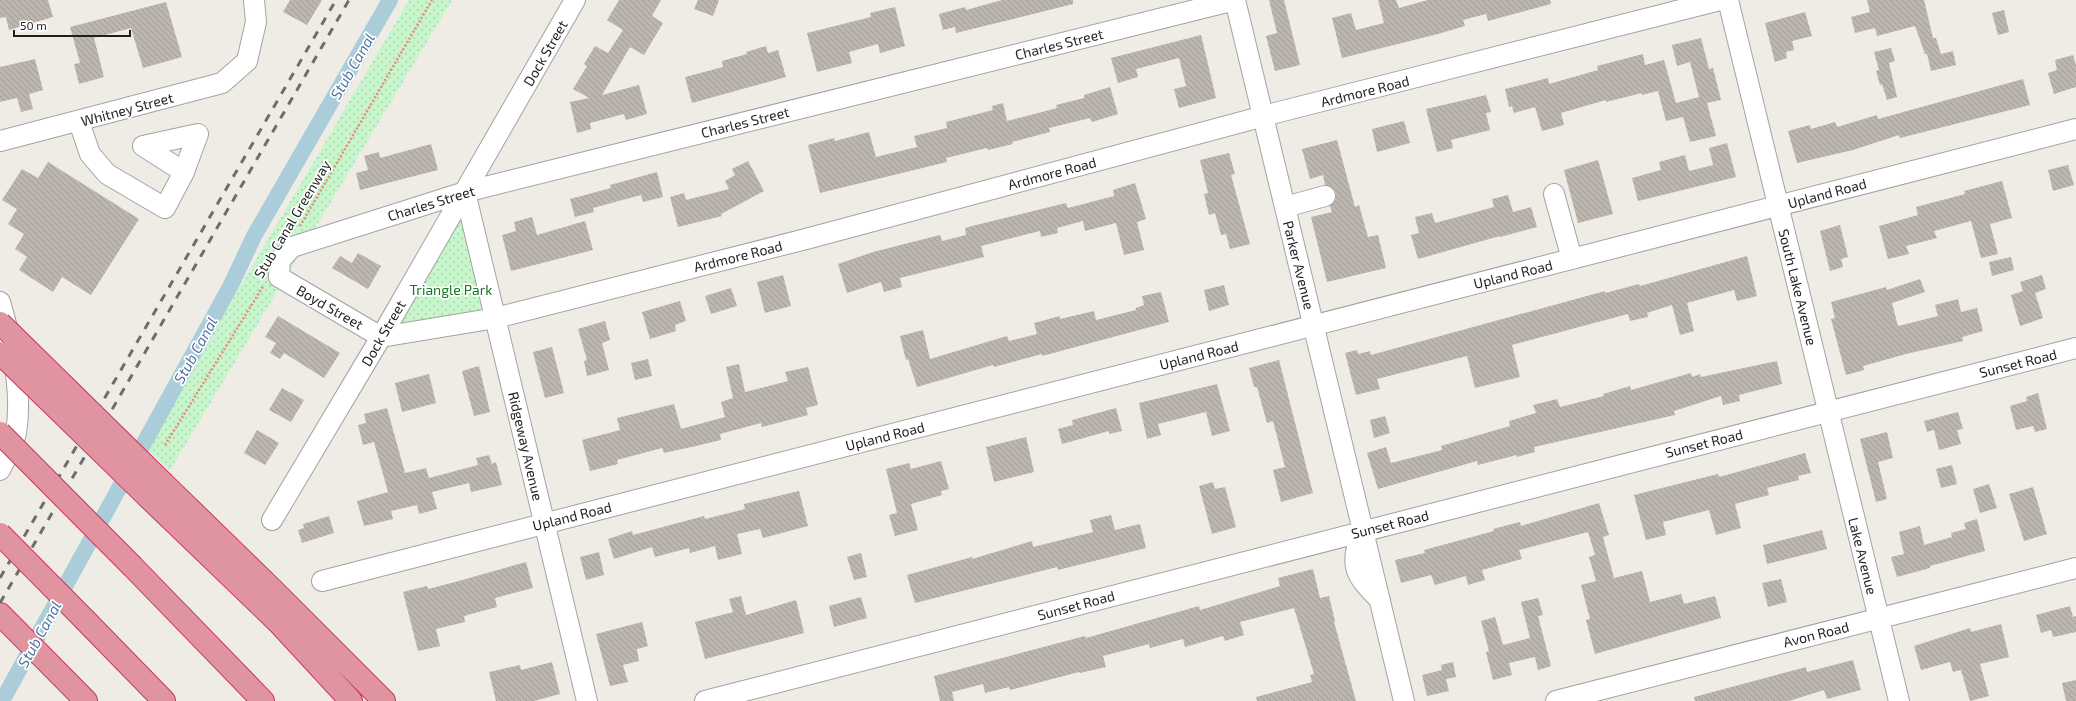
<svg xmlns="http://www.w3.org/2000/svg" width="2076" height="701" viewBox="0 0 2076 701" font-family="'Exo 2',sans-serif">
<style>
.park{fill:url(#park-dots)}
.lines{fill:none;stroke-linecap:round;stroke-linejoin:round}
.canal{stroke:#aacdd9;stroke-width:16}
.building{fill:url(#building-back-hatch)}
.minor-casing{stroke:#a3a3a3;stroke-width:22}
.highway-casing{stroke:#cd3363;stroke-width:24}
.path{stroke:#ef8878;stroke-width:2.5;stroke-dasharray:2 2;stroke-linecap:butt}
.minor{stroke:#fff;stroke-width:20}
.highway{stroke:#e094a0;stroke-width:22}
.rail{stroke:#6d6d6d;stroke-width:3;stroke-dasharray:8 8;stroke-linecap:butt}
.highway-bridge-casing{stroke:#cd3363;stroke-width:24;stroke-linecap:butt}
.highway-bridge{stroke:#e094a0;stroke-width:22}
.labels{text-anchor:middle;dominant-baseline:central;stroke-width:3.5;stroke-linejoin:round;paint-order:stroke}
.street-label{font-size:14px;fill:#1f1f1f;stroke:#fff}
.park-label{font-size:14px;fill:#147620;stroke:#fff}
.water-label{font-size:15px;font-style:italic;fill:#5075a0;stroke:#fff}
</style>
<defs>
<pattern id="park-dots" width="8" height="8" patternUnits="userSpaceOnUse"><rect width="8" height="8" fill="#c7f5cc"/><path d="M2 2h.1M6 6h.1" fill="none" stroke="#aad2af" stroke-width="1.8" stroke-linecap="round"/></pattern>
<pattern id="building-back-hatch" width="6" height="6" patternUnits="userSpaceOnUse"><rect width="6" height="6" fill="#bcb6af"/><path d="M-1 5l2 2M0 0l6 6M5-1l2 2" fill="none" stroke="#a19c96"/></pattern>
</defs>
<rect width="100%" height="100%" fill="#efece6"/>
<path class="park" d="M409 0H452L170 470 145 448Z
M465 192 496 318 381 337Z"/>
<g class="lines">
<path class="canal" d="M2 701 231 285 254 236 390 0"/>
</g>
<path class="building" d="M0 0H48L53 17 9 30 6 17 0 18Z
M290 0H322L307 25 283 12Z
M619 0H661L652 16 663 23 644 55 630 47 602 95 639 85 647 114 626 120 624 114 590 123 591 129 577 133 570 102 589 98 573 89 587 66 584 64 595 46 608 53 623 30 607 20Z
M698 0H719L713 16 694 9Z
M1002 0H1073V4L956 33 955 27 943 30 939 14 965 7 966 10Z
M1269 0H1284L1300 65 1275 71 1266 36 1277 33Z
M1378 0H1396L1399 8 1428 0H1550L1551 4 1488 21 1486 14 1463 20 1465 26 1438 34 1342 58 1332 18 1351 13 1356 30 1384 23Z
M1867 0H1924L1933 38H1936L1941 54 1953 51 1956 65 1931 71 1927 54H1925L1915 26 1877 36 1875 28 1855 33 1851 17 1870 12Z
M166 2 182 57 143 68 131 28 94 38 104 77 79 84 74 64 80 63 70 27Z
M895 7 905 46 880 53 878 44 849 52 852 63 817 72 807 33 871 17 870 13Z
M2004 10 2009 32 1998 35 1992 13Z
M1805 12 1812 36 1792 41 1794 50 1786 52 1787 58 1775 62 1765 23Z
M1201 35 1216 98 1179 108 1174 89 1186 86 1179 58 1136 69 1138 77 1118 83 1111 58Z
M1701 38 1709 69 1713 68 1721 100 1707 103 1716 136 1690 142 1683 117 1666 121 1658 91 1642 95V93L1606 102V100L1561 113 1564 125 1542 131 1535 107 1514 113 1512 106 1509 107 1505 89 1548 78 1549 84 1598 70 1597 66 1643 54 1645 65 1664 60 1676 103 1699 97 1690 62 1677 66 1672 45Z
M766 46 768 53 778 50 786 77 692 103 685 77 723 67 722 61 747 54 746 52Z
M1891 48 1895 61 1889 63 1897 97 1887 100 1882 84 1880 85 1876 71 1879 70 1874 52Z
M2073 55 2076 65V87L2054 94 2048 73 2057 70 2055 60Z
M35 59 43 90 29 94 33 109 21 112 17 98 0 102V67Z
M2023 79 2030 105 1900 138 1899 135 1853 150 1797 163 1788 131 1810 125 1811 129 1835 122 1837 127 1877 115 1878 119Z
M1110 87 1118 114 1092 122 1090 118 1049 128 1050 132 1012 142 1013 144 988 150 987 148 946 158 947 162 820 193 808 145 834 138 835 141 869 132 876 157 917 147 914 136 947 128 946 122 993 110 992 106 1003 103 1007 121 1057 108 1056 105 1084 98V95Z
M1486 95 1491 112 1486 113 1490 130 1451 140 1453 148 1437 152 1426 109Z
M1404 121 1410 143 1377 152 1372 129Z
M1337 140 1355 207 1359 205 1368 237 1378 235 1386 268 1327 282 1311 217 1332 212 1330 206 1336 199V193L1333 188 1325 185 1323 175 1310 179 1302 149Z
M1727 143 1736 177 1638 201 1632 178 1661 170 1659 162 1685 155 1689 171 1713 165 1709 148Z
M431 144 438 170 360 190 356 173 368 170 364 156 379 152 380 158Z
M1229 153 1235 174 1231 175 1250 244 1230 249 1226 234 1221 235 1215 213 1209 215 1204 194 1208 193 1200 160Z
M1598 160 1613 214 1578 223 1564 170Z
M748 161 764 191 721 214 722 216 678 227 670 197 684 193 686 200 729 189 725 181 735 175 732 169Z
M48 162 139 219 91 295 62 277 53 292 19 270 27 257 15 249 24 234 8 224 17 209 2 200 22 169 38 178Z
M2068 165 2074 185 2053 191 2048 170Z
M657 172 663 197 643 202 641 195 593 208 594 212 575 217 570 199 611 188 610 185Z
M2002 181 2012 218 1990 224 1998 254 1981 258 1971 221 1934 231 1937 238 1906 246 1909 254 1888 259 1879 226 1918 215 1916 207 1965 194 1964 191Z
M1135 183 1146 219 1137 222 1144 250 1124 255 1116 223 1085 231 1083 221 1057 228 1058 233 1041 237 1040 231 981 246 984 257 900 278 902 287 884 292 881 282 847 293 838 264 873 252 940 235 942 241 966 235 965 228 976 225 1066 203 1068 208 1114 196 1113 190Z
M1508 195 1513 212 1531 207 1537 227 1500 237V236L1418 259 1411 235 1419 233 1415 217 1432 213 1435 223 1494 207 1492 199Z
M532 217 537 235 585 221 593 250 511 271 502 235 516 231 514 222Z
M1840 225 1848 257 1841 259 1843 267 1830 271 1820 231Z
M358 253 381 266 368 289 332 268 340 256 352 263Z
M1747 256 1757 296 1737 301 1734 290 1687 303 1694 331 1680 335 1672 305 1647 313 1648 317 1630 321 1628 314 1512 345 1520 377 1475 388 1467 356 1377 379 1380 389 1356 395 1345 353 1357 350 1358 354 1370 351 1371 355 1605 291V293L1639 284 1640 286Z
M2011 257 2014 270 1992 276 1989 262Z
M783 275 791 306 765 313 757 282Z
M2042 275 2046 289 2035 293 2043 318 2020 326 2011 295 2023 291 2020 282Z
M1920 279 1925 292 1892 303 1898 326 1938 316 1935 305 1958 299 1961 312 1977 308 1983 331 1962 337 1963 341 1906 354 1863 366 1864 370 1846 375 1831 319 1835 318 1831 302 1886 287 1887 290Z
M1224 285 1229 305 1209 311 1204 290Z
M731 288 737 306 711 314 705 296Z
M1161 292 1169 322 1042 356V354L994 367 993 365 917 387 908 359 906 360 900 336 923 330 930 359 1007 336 1009 341 1037 334 1034 323 1060 316V319L1094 311 1096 320 1136 310V308L1144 305 1142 296Z
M680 301 686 321 675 325 676 331 650 339 642 312Z
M278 316 340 353 324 378 284 353 280 359 270 353 276 343 265 337Z
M605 321 610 340 602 343 609 370 587 376 584 361 587 360 578 329Z
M552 347 564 393 545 398 533 352Z
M648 359 652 376 635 380 631 363Z
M1279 360 1313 493 1281 502 1273 470 1285 467 1273 421 1267 423 1257 387H1254L1249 368Z
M1777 361 1782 384 1739 395 1740 401 1723 405 1721 396 1674 411 1675 415 1534 447 1535 452 1517 457V455L1478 465 1477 461 1378 489 1367 453 1386 447 1391 463 1442 450 1441 446 1510 426 1509 421 1536 413 1533 405 1557 399 1560 407 1604 396 1603 394 1630 386 1631 390 1691 373 1692 377 1700 374 1701 377Z
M739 364 745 392 788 381 785 372 808 367 818 405 806 408 808 415 762 427 761 423 720 434 721 440 696 446 664 453 662 448 617 460 618 464 590 471 582 440 620 430 617 418 674 404 681 429 725 417 721 402 733 398 726 367Z
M479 366 490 412 474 416 462 371Z
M429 374 436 403 402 412 395 383Z
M1217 384 1230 431 1212 436 1206 412 1158 424 1161 435 1147 439 1139 403Z
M282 388 304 400 291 422 269 410Z
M2038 393 2047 429 2035 432 2033 426 2016 430 2010 406 2027 401 2026 397Z
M387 408 405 473 426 468 429 478 478 465 476 458 489 455 492 464 496 462 502 485 471 492 469 483 432 492 437 509 419 514 417 505 391 511 393 519 364 526 357 501 388 492 374 442 363 445 358 425 366 423 364 414Z
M1116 408 1122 431 1109 434V431L1062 444 1058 429 1073 425 1072 420Z
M1958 412 1963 429 1957 430 1961 444 1939 450 1934 430 1927 432 1924 421Z
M1385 416 1390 433 1374 438 1370 420Z
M257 430 279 443 265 465 244 453Z
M1887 432 1893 458 1878 462 1887 499 1876 502 1860 439Z
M1026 437 1034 472 994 482 986 447Z
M1805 453 1811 473 1798 476 1799 480 1767 488 1769 495 1735 504 1741 528 1716 535 1709 510 1663 522 1666 535 1646 540 1634 495 1718 474 1719 477Z
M941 461 949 489 941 491 942 495 911 504 918 530 895 536 889 515 897 513 886 469 909 463 911 469Z
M1952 465 1957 484 1941 488 1936 469Z
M1213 482 1215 489 1225 487 1236 527 1212 534 1199 486Z
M1989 484 1997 508 1980 513 1973 489Z
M2033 487 2047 534 2024 541 2009 494Z
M799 491 808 526 763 538 760 529 737 534 742 554 718 560 715 546 690 553 689 548 655 557 652 547 614 559 608 539 632 531 633 535 704 516 705 519 745 509 744 504Z
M1599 503 1609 535 1603 537 1614 578 1642 571 1650 602 1681 594 1684 604 1715 596 1721 618 1595 654 1586 620 1590 619 1581 585 1596 581 1589 557 1595 555 1588 532 1519 550 1522 559 1482 570 1485 580 1468 585 1466 576 1435 585 1431 575 1401 583 1395 560 1425 553 1424 550 1494 531 1493 529 1520 522 1521 526Z
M1111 515 1115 530 1140 524 1146 548 1058 570 1057 567 915 603 907 575 972 557V559L1032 541 1033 547 1093 532 1090 520Z
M329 516 334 533 302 543 298 530 304 528 303 524Z
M1977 519 1985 551 1930 566V568L1897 577 1891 557 1904 554 1899 532 1920 526 1924 545 1952 537 1951 533 1966 529 1964 523Z
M1822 530 1827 549 1767 564 1763 545Z
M599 552 604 575 586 580 580 557Z
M861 553 867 577 854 580 847 557Z
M526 562 533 588 495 598 497 607 464 616 465 622 436 629 440 646 418 651 403 592 427 586 428 589 455 582Z
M1313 569 1320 598 1329 596 1335 621 1334 622 1356 701H1257L1256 697 1312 682 1310 675 1314 674 1294 608 1240 622 1244 635 1225 641 1223 636 1185 647 1183 639 1150 648 1149 644 1103 656 1106 667 1080 673 1079 672 1010 690 1009 687 985 693 983 684 952 692 954 701H940L934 676 1085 636 1086 638 1199 606 1200 610 1280 586 1278 578Z
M1781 579 1787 602 1768 607 1762 583Z
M741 596 746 615 796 600 804 633 705 659 695 622 733 612 729 599Z
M861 597 867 618 834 627 829 606Z
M1538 598 1543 615 1538 616 1551 666 1538 670 1535 657 1509 663 1512 675 1493 680 1486 652 1489 651 1481 621 1495 617 1503 645 1530 638 1521 602Z
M2070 606 2073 617 2076 616V632L2053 637 2051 630 2041 633 2036 615Z
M642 622 648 646 637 649 639 661 623 665 628 682 610 686 596 634Z
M2001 624 2009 657 1980 664 1989 696 1970 701 1961 670 1953 672 1950 662 1921 670 1914 646 1970 628 1971 632Z
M1853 660 1861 690 1827 699 1824 690 1789 701H1695L1694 697 1806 667 1807 672Z
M552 662 560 694 534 701H496L489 672 520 665 521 670Z
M1453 662 1456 677 1446 679 1449 691 1427 696 1422 675 1442 670 1441 665Z
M2076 680V701H2066L2062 683Z"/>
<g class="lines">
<defs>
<path id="minor" d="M1235 0 465 192 292 247 280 260 279 277 381 337 496 318 806 239 1275 113 1720 0
M1235 0 1404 701
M1728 0 1899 701
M79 122 90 154 107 174 165 208 184 172 198 134 143 146 184 172
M0 141 222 83 247 61 256 22 254 0
M465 192 587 701
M1554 194 1572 259
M1285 207 1325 196
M0 302C12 342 23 391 16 433 13 446 5 459 0 470
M272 520 381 337 575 0
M1362 532C1348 566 1356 576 1380 600
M322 581 2076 129
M705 701 2076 348
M1556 701 2076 568"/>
<path id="highway" d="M163 483 273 590 384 701
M148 497 279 623 351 701
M133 567 263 701
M0 614 86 701
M86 621 164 701"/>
</defs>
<use href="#minor" class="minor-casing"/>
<use href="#highway" class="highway-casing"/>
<path class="path" d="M300 226 432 0
M165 445 264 285"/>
<use href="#minor" class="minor"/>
<use href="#highway" class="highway"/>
<path class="rail" d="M0 578 336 0
M0 603 349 0"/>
<defs>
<path id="highway-bridge" d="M0 323 163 483
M0 353 148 497
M0 433 133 567
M0 534 86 621"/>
</defs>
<use href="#highway-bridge" class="highway-bridge-casing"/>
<use href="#highway-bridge" class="highway-bridge"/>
</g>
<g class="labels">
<g class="street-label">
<text transform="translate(1059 44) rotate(-14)">Charles Street</text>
<text transform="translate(545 53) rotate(-60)">Dock Street</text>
<text transform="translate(1365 91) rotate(-14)">Ardmore Road</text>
<text transform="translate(127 109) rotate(-15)">Whitney Street</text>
<text transform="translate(745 122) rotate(-14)">Charles Street</text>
<text transform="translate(1052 173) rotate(-15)">Ardmore Road</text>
<text transform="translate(1827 193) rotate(-15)">Upland Road</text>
<text transform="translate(431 203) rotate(-17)">Charles Street</text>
<text transform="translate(292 219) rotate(-59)">Stub Canal Greenway</text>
<text transform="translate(738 256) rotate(-14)">Ardmore Road</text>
<text transform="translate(1299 265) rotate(76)">Parker Avenue</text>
<text transform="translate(1513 274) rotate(-14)">Upland Road</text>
<text transform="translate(1798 287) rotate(76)">South Lake Avenue</text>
<text transform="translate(330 307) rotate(30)">Boyd Street</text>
<text transform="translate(383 333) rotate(-60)">Dock Street</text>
<text transform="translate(1199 355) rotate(-14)">Upland Road</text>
<text transform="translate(2018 363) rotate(-14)">Sunset Road</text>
<text transform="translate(885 436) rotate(-14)">Upland Road</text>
<text transform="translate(1704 443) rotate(-14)">Sunset Road</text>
<text transform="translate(526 446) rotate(77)">Ridgeway Avenue</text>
<text transform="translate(572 516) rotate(-14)">Upland Road</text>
<text transform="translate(1390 524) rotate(-14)">Sunset Road</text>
<text transform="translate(1863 556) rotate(76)">Lake Avenue</text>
<text transform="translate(1076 605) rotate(-15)">Sunset Road</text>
<text transform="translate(1816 634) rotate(-14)">Avon Road</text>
</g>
<g class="park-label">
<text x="451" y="289">Triangle Park</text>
</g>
<g class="water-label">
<text transform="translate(352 66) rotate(-60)">Stub Canal</text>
<text transform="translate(195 350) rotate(-61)">Stub Canal</text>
<text transform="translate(39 634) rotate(-61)">Stub Canal</text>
</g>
</g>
<path d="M14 30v6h116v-6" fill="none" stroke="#1f1f1f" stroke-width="2"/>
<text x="20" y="30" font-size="12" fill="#1f1f1f" stroke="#ffffff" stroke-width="3" paint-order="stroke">50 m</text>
</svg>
